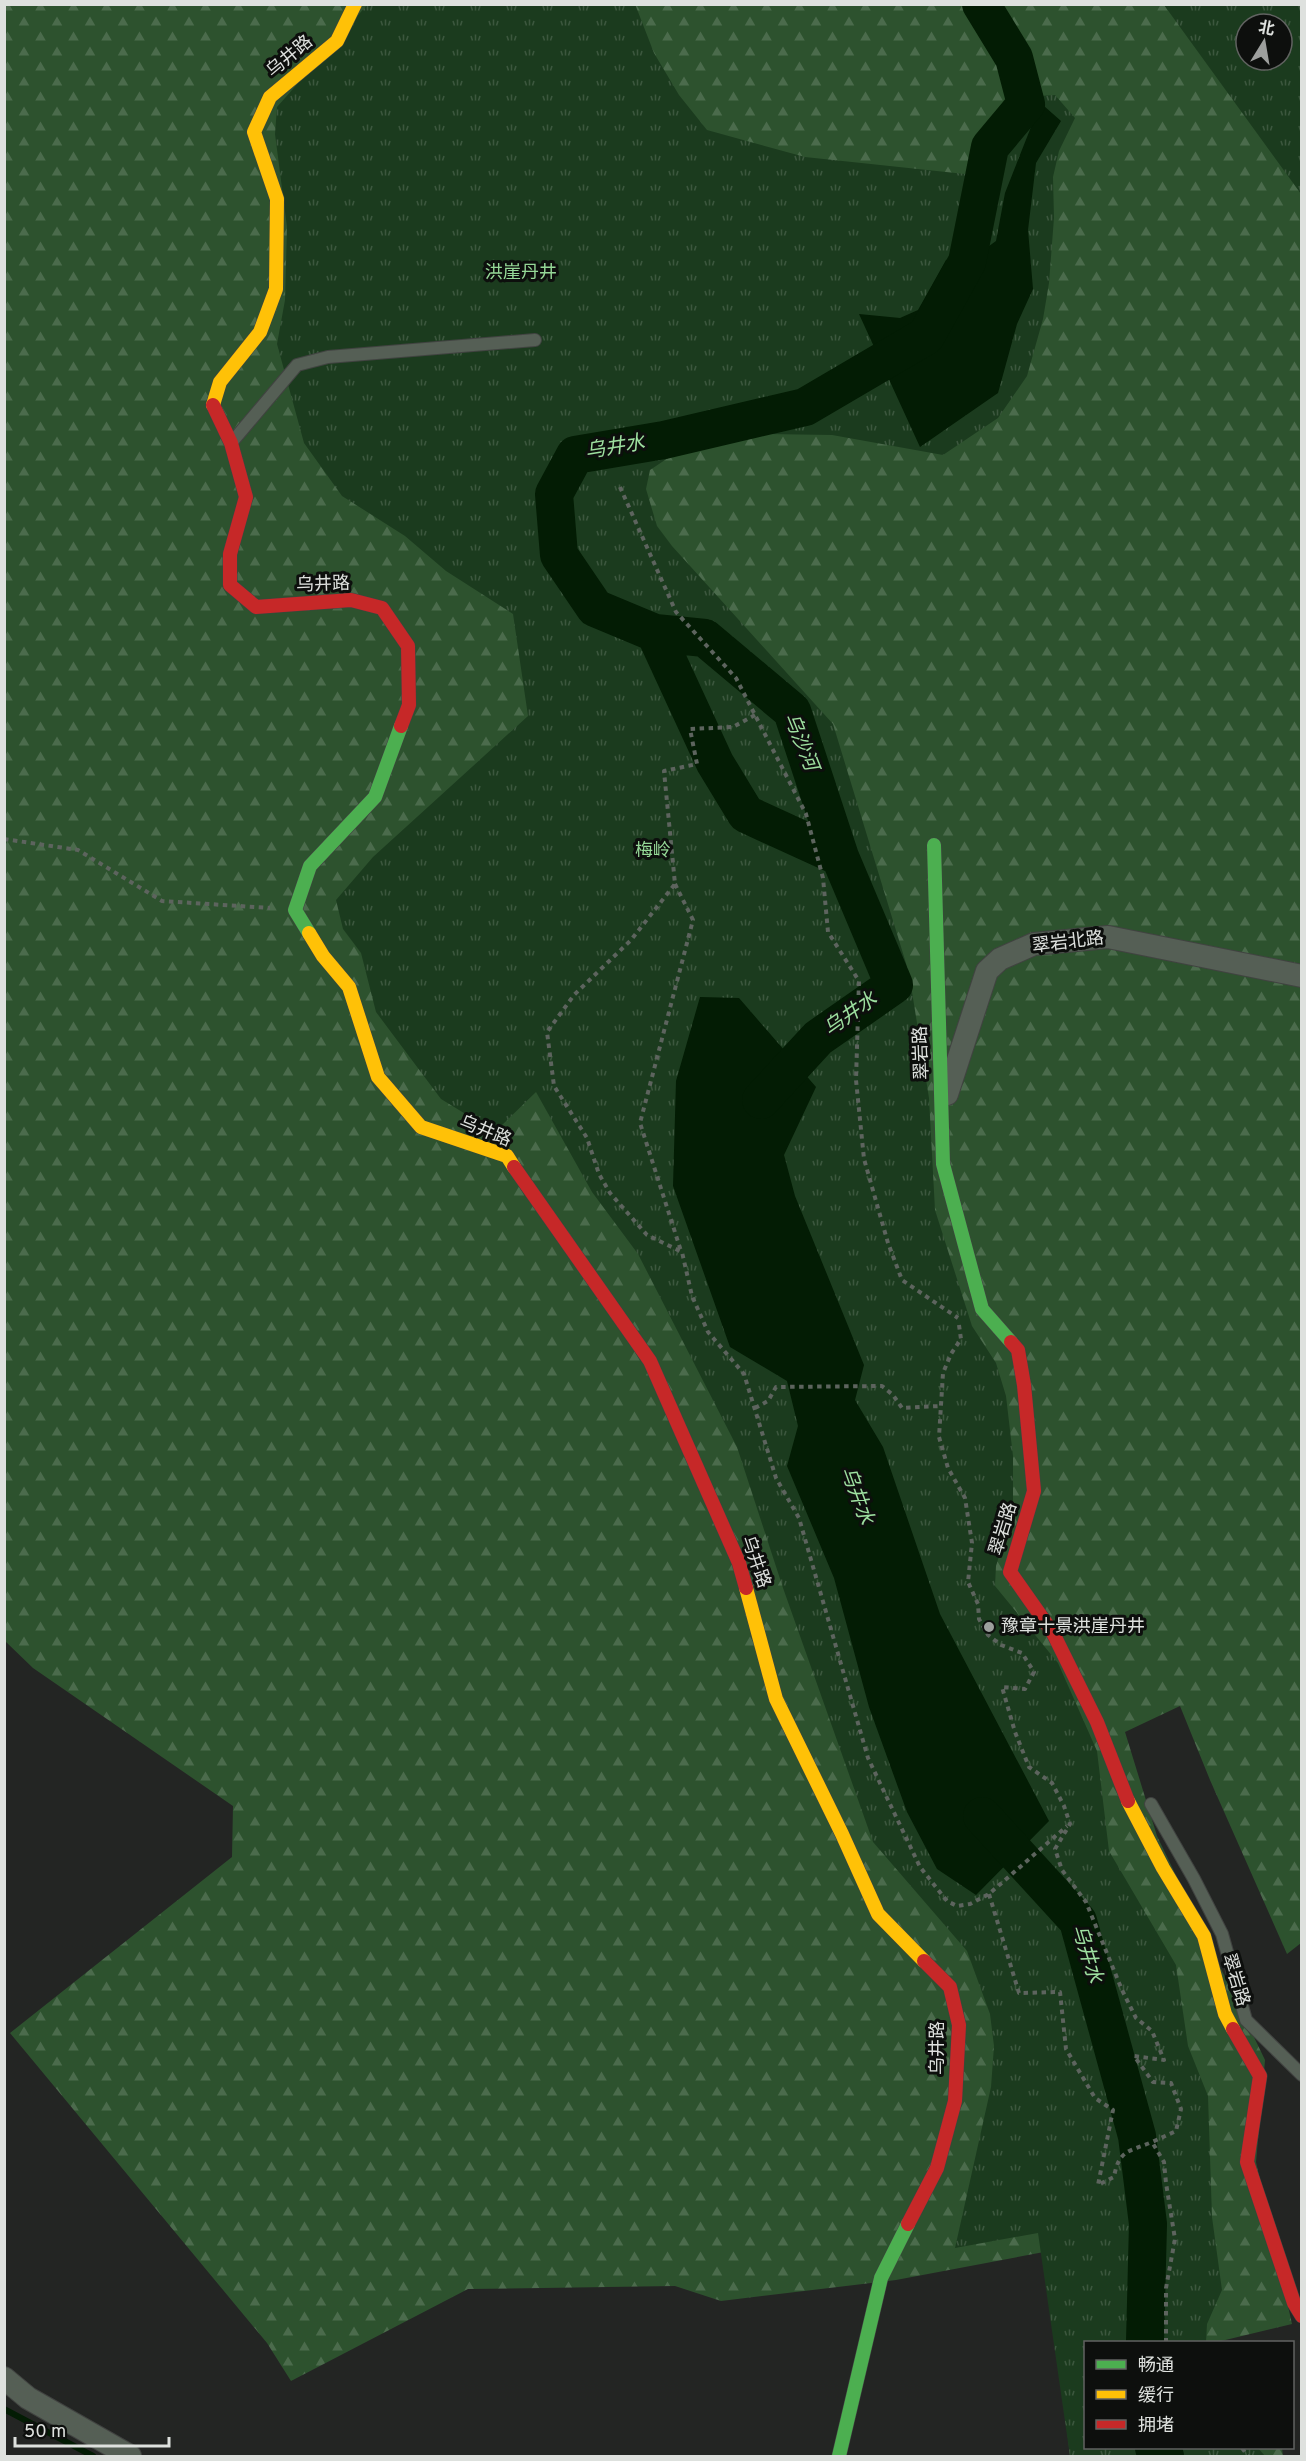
<svg xmlns="http://www.w3.org/2000/svg" width="1306" height="2461" viewBox="0 0 1306 2461" font-family="Overpass,'Noto Sans SC',sans-serif">
<style>
.forest{fill:url(#forest-firs);fill-rule:evenodd}
.park{fill:url(#park-tufts);fill-rule:evenodd}
.water{fill:#031c04}
.lines{fill:none;stroke-linecap:round;stroke-linejoin:round}
.stream{stroke:#031c04;stroke-width:6}
.river{stroke:#031c04;stroke-width:38}
.lane-casing{stroke:#414341;stroke-width:14}
.street-casing{stroke:#414341;stroke-width:24}
.fast-casing{stroke:#414341;stroke-width:15}
.slow-casing{stroke:#414341;stroke-width:15}
.jam-casing{stroke:#414341;stroke-width:15}
.path{stroke:#5d645e;stroke-width:4;stroke-dasharray:4.5 4.5;stroke-linecap:butt}
.lane{stroke:#555f55;stroke-width:12}
.street{stroke:#555f55;stroke-width:22}
.fast{stroke:#4caf50;stroke-width:14}
.slow{stroke:#ffc107;stroke-width:14}
.jam{stroke:#c62828;stroke-width:14}
.poi-dot{fill:#9d9f9d;stroke:#0d0f0d;stroke-width:2}
.labels{text-anchor:middle;dominant-baseline:central;stroke-width:6;stroke-linejoin:round;paint-order:stroke}
.street-label{font-size:18px;fill:#dee1de;stroke:#0d0f0d}
.park-label{font-size:18px;fill:#95d897;stroke:#0d0f0d}
.poi-label{font-size:18px;fill:#dee1de;stroke:#0d0f0d;text-anchor:start}
.water-label{font-size:20px;font-style:italic;fill:#9ee0a0;stroke:#0d0f0d}
</style>
<defs>
<pattern id="forest-firs" width="22" height="20" patternUnits="userSpaceOnUse" patternTransform="scale(1.5)"><rect width="22" height="20" fill="#2d522e"/><path d="M5 1l3.5 6h-7zM16 11l3.5 6h-7z" fill="#4b6b4c"/></pattern>
<pattern id="park-tufts" width="24" height="20" patternUnits="userSpaceOnUse" patternTransform="scale(1.5)"><rect width="24" height="20" fill="#1b3b1e"/><path d="M3 7l-1-3M5 7V3M7 7l1-3M15 17l-1-3M17 17v-4M19 17l1-3" fill="none" stroke="#3c573e"/></pattern>
</defs>
<rect width="100%" height="100%" fill="#232523"/>
<path class="forest" d="M4 5H1301V1943L1287 1954 1210 1780 1180 1706 1125 1732 1157 1836 1265 2060 1256 2162 1292 2324 1217 2342H1086V2448H1282L1283 2456H1070L1051 2287 1081 2245 896 2280 721 2301 675 2286 468 2289 291 2381 267 2343 10 2033 232 1857 233 1806 33 1668 5 1641ZM1246 24H1282V60H1246Z"/>
<path class="park" d="M635 4 654 53 679 95 707 130 805 157 965 174 1008 98 1055 95 1075 118 1059 151 1053 177 1054 218 1049 283 1043 319 1027 376 998 418 943 455 832 435 765 434 671 456 650 470 646 489 657 526 672 546 833 724 909 973 929 1098 935 1210 972 1326 996 1363 1006 1396 1013 1456V1511L996 1566 995 1586 1058 1663 1097 1751 1109 1851 1176 1965 1188 2046 1208 2096 1212 2217 1222 2290 1207 2324 1206 2342H1086V2448H1258L1265 2456H1070L1038 2233 955 2248 991 2087 994 2046 990 2014 967 1951 873 1842 783 1588 737 1447 638 1254 592 1192 536 1092 495 1132 441 1099 376 1012 361 953 343 929 336 900 373 857 528 716 513 614 446 571 405 536 342 496 304 443 277 344 285 300 287 227 275 134 277 107 367 5Z
M1164 5H1301V194ZM1246 24H1282V60H1246Z"/>
<path class="water" d="M1044 106 1061 121 1036 163 1028 230 1033 289 1017 324 998 393 920 447 859 314 900 318 918 310 946 260 985 249 996 241 1005 193 1031 127Z
M700 997 739 998 816 1087 784 1155 795 1196 864 1365 855 1400 883 1447 940 1614 1049 1821 976 1895 937 1869 907 1812 869 1707 834 1578 787 1466 798 1426 787 1381 730 1347 673 1186 676 1081Z"/>
<g class="lines">
<path class="stream" d="M4 2409 93 2456"/>
<path class="river" d="M655 633 705 638 792 711 840 857
M761 1100 818 1038 894 985 840 857 746 814 715 763 655 633 595 608 559 555 554 494 575 455 664 440 805 407 926 336 967 262 990 147 1026 104 1014 58 981 4
M982 1816 1078 1921 1137 2136 1148 2224 1145 2342
M1154 2448 1165 2456"/>
<defs>
<path id="lane" d="M232 442 297 365 328 357 535 340
M1151 1804 1194 1879 1222 1934 1246 2020 1302 2075"/>
<path id="street" d="M947 1094 987 971 1000 959 1034 944 1108 937 1302 976
M4 2378 28 2398 130 2456"/>
<path id="fast" d="M934 845 943 1164 982 1309 1011 1342
M309 933 295 910 310 866 375 797 401 726
M839 2456 881 2278 908 2224"/>
<path id="slow" d="M213 405 220 382 260 332 276 289 277 199 254 132 270 97 337 41 355 4
M309 933 323 956 349 987 378 1077 421 1127 507 1156 514 1167
M746 1588 776 1699 842 1834 878 1914 924 1961
M1128 1801 1163 1868 1204 1936 1225 2014 1233 2029"/>
<path id="jam" d="M213 405 231 443 246 497 230 554V585L256 607 351 600 382 608 408 646 409 705 401 726
M514 1167 650 1361 739 1563 746 1588
M1011 1342 1018 1350 1024 1385 1034 1491 1010 1572 1053 1633 1097 1722 1128 1801
M1233 2029 1260 2076 1247 2162 1294 2303 1302 2316
M908 2224 937 2168 955 2101 959 2025 950 1987 924 1961"/>
</defs>
<use href="#lane" class="lane-casing"/>
<use href="#street" class="street-casing"/>
<use href="#fast" class="fast-casing"/>
<use href="#slow" class="slow-casing"/>
<use href="#jam" class="jam-casing"/>
<path class="path" d="M620 487 676 612 736 678 806 814 823 878 828 932 859 981 856 1080 864 1159 888 1243 902 1280 958 1318
M755 715 733 727 690 729 697 764 664 771 675 884 631 940 574 995 547 1032 554 1086 587 1138 599 1174 610 1193 647 1235 682 1252 692 1296 708 1332 744 1374 776 1478 799 1518 868 1758 920 1867 947 1901 957 1906 970 1904 989 1894 1067 1826
M4 839 78 850 162 901 270 908
M675 884 693 920 640 1123 681 1251
M959 1325 961 1339 951 1354 943 1373 939 1437 948 1468 965 1498 972 1543 968 1582 978 1604 979 1619 988 1635 1001 1645 1022 1653 1034 1672 1025 1689 1002 1687 1015 1732 1029 1767 1052 1783 1064 1806 1070 1824 1055 1849 1062 1870 1086 1902 1122 1990 1136 2018 1152 2031 1164 2060 1134 2056 1153 2082 1171 2083 1181 2109 1176 2131 1152 2142 1164 2162 1166 2183 1175 2239 1166 2288V2342
M755 1408 768 1401 776 1387 882 1386 893 1395 902 1408 940 1406
M989 1894 1019 1993 1060 1992 1066 2049 1095 2098 1113 2110 1098 2185 1114 2177C1119 2149 1129 2152 1152 2142
M1242 2448 1248 2456"/>
<use href="#lane" class="lane"/>
<use href="#street" class="street"/>
<use href="#fast" class="fast"/>
<use href="#slow" class="slow"/>
<use href="#jam" class="jam"/>
</g>
<circle class="poi-dot" cx="989" cy="1627" r="6"/>
<g class="labels">
<g class="street-label">
<text transform="translate(290 57) rotate(-40)">乌井路</text>
<text transform="translate(323 585) rotate(-2)">乌井路</text>
<text transform="translate(1068 943) rotate(-7)">翠岩北路</text>
<text transform="translate(922 1053) rotate(-92)">翠岩路</text>
<text transform="translate(485 1132) rotate(22)">乌井路</text>
<text transform="translate(1004 1529) rotate(-73)">翠岩路</text>
<text transform="translate(755 1562) rotate(71)">乌井路</text>
<text transform="translate(1235 1980) rotate(73)">翠岩路</text>
<text transform="translate(938 2048) rotate(-90)">乌井路</text>
</g>
<g class="park-label">
<text x="521" y="273">洪崖丹井</text>
<text x="653" y="851">梅岭</text>
</g>
<g class="poi-label">
<text x="1001" y="1627">豫章十景·洪崖丹井</text>
</g>
<g class="water-label">
<text transform="translate(615 448) rotate(-9)">乌井水</text>
<text transform="translate(800 742) rotate(68)">乌沙河</text>
<text transform="translate(851 1015) rotate(-35)">乌井水</text>
<text transform="translate(856 1496) rotate(70)">乌井水</text>
<text transform="translate(1086 1954) rotate(73)">乌井水</text>
</g>
</g>
<rect width="1306" height="2461" fill="none" stroke="#dee1de" stroke-width="12"/>
<rect x="1084" y="2341" width="210" height="108" fill="#0d0f0d" stroke="#616361" stroke-width="1.5"/>
<rect x="1096" y="2360" width="30" height="9" fill="#4caf50" stroke="#616361" stroke-width="1.5"/>
<text x="1138" y="2371" font-size="18" fill="#dee1de">畅通</text>
<rect x="1096" y="2390" width="30" height="9" fill="#ffc107" stroke="#616361" stroke-width="1.5"/>
<text x="1138" y="2401" font-size="18" fill="#dee1de">缓行</text>
<rect x="1096" y="2420" width="30" height="9" fill="#c62828" stroke="#616361" stroke-width="1.5"/>
<text x="1138" y="2431" font-size="18" fill="#dee1de">拥堵</text>
<g transform="translate(1264 42) rotate(11)"><circle r="28" fill="#0d0f0d" stroke="#616361" stroke-width="1.5"/>
<path d="M0-4.5L10 22L0 15L-10 22Z" fill="#9d9f9d"/>
<text y="-9" font-size="16" font-weight="bold" text-anchor="middle" fill="#dee1de">北</text>
</g>
<path d="M15 2437v9h154v-9" fill="none" stroke="#dee1de" stroke-width="3"/>
<text x="24" y="2437" font-size="18" fill="#dee1de" stroke="#0d0f0d" stroke-width="4.5" paint-order="stroke">50 m</text>
</svg>
